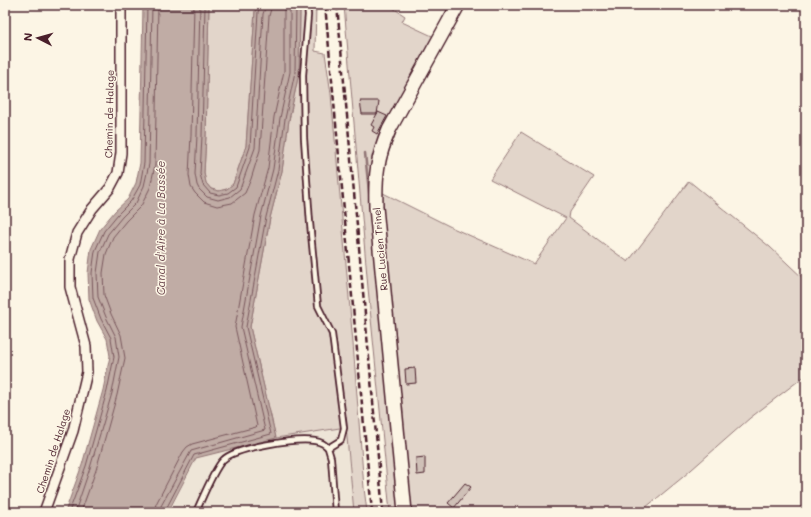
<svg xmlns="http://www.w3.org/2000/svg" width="811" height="517" viewBox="0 0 811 517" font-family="Mali,sans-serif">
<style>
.built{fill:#eee5d7}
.green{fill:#e2d5ca;stroke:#967a7a}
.water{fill:#c0aca5;stroke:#917474}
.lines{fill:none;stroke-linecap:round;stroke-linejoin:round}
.shore{stroke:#79575c;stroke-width:1}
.stream{stroke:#917474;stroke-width:2.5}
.building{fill:#cfc0b7;stroke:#4a1f2b}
.lane-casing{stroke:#4a1f2b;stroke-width:8}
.street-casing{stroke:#4a1f2b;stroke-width:12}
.secondary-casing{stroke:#4a1f2b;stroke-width:16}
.lane{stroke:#fcf5e5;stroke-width:4.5}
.street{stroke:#fcf5e5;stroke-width:9}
.secondary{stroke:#fcf5e5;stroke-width:13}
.rail{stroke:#4a1f2b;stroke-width:2.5;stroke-dasharray:6 3;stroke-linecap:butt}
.labels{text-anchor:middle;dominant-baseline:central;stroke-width:3;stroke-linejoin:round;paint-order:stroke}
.street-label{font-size:10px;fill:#4a1f2b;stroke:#fcf5e5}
.water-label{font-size:11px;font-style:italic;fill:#6d4950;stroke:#fcf5e5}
</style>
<rect width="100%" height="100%" fill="#fcf5e5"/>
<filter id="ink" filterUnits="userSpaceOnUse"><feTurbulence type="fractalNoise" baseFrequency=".025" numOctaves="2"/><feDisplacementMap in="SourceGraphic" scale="8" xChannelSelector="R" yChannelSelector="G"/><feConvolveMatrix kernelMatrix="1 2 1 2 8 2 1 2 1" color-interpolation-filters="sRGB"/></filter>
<g filter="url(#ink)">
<path class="built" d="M346 427 354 512H169L196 459 160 428 276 438Z"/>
<path class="green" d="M209 5H258L255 11 246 146 233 184 227 189 219 191 211 189 206 183 204 173 206 136Z
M299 5H316L315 51 325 53 331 94 353 343 364 488 367 512H354L346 427 276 438 250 327 270 218 282 171 289 120 299 73 300 9Z
M344 5 390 6 405 16 402 22 443 41 403 115 385 161 381 192 455 229 534 264 566 218 490 179 521 132 594 177 570 212 569 218 628 262 689 181 770 247 806 281V375L750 418 683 477 640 512H390L368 288Z"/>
<path class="water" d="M143 5H209L206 136 204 173 206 183 211 189 219 191 227 189 233 184 246 146 255 11 258 5H299L300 9 299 73 289 120 282 171 270 218 250 327 276 438 196 458 168 512H65L82 465 103 390 110 356 107 339 97 321 89 299 88 273 91 249 100 229 115 211 128 199 136 183 140 163Z"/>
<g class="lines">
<path class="shore" d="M194 5 191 135 189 175 191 187 195 193 204 202 217 206 232 203 245 193 251 179 260 150 269 16 272 5
M200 5 197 135 195 174 197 185 199 189 207 197 218 200 230 197 240 189 255 148 263 14 266 5
M205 5 202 136 200 174 203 185 210 193 219 195 228 193 236 187 250 147 258 12 261 5
M69 512 86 466 107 391 114 357 111 338 101 319 93 298 92 273 95 251 104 231 118 214 131 201 140 185 144 163 147 5
M75 512 90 468 112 393 119 357 116 337 106 317 98 297 97 273 100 252 108 234 122 217 136 203 144 186 149 164 152 5
M81 512 96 470 117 395 125 358 121 335 111 314 104 295 103 273 106 254 113 237 126 221 141 206 150 188 155 165 158 5
M154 512 156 504 183 452 187 447 192 444 256 427 257 426 235 327 255 215 268 168 274 117 284 71V5
M160 512 161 506 191 451 265 430 241 327 261 216 273 169 280 118 290 72V5
M165 512 166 509 194 455 271 434 246 327 266 217 278 170 285 119 295 72 296 5"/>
<path class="stream" d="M365 153 370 202"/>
</g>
<path class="building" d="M360 101H379L377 114H362Z
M378 112 387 116 377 134 372 131 374 127 371 125Z
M415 368 416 383 406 384 405 369Z
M425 457V474L417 475 416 458Z
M465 483 471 487 454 508 448 503Z"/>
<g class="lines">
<defs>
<path id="lane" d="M307 5 308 15 303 75 304 138 310 223 318 306 332 334 344 428 341 440 328 448 331 458 335 512
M196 512C202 499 214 469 223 460 236 447 297 438 315 441 321 442 325 444 328 448"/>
<path id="street" d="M44 512 73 431 87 372 86 346 70 287V259L77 233 92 209 110 188 118 173 121 153V5"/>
<path id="secondary" d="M405 512 376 207C375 176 377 158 389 130L458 5"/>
</defs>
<use href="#lane" class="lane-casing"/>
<use href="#street" class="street-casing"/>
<use href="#secondary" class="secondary-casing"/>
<use href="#lane" class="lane"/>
<use href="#street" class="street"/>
<use href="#secondary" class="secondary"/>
<path class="rail" d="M325 5 372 512
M337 5 383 512"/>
</g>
</g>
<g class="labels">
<g class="street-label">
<text transform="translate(109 114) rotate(-89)">Chemin de Halage</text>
<text transform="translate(380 249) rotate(-95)">Rue Lucien Trinel</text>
<text transform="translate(53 451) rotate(-72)">Chemin de Halage</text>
</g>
<g class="water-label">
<text transform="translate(160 228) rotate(-90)">Canal d'Aire à La Bassée</text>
</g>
</g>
<rect width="811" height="517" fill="none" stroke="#fcf5e5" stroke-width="20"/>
<rect x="10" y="10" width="791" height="497" fill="none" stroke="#4a1f2b" stroke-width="1.5" filter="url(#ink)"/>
<g transform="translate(38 38) rotate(276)" stroke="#fcf5e5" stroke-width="3" paint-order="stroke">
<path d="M0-3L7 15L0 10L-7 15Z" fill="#4a1f2b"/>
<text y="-6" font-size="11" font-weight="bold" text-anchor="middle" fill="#4a1f2b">N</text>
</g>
</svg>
